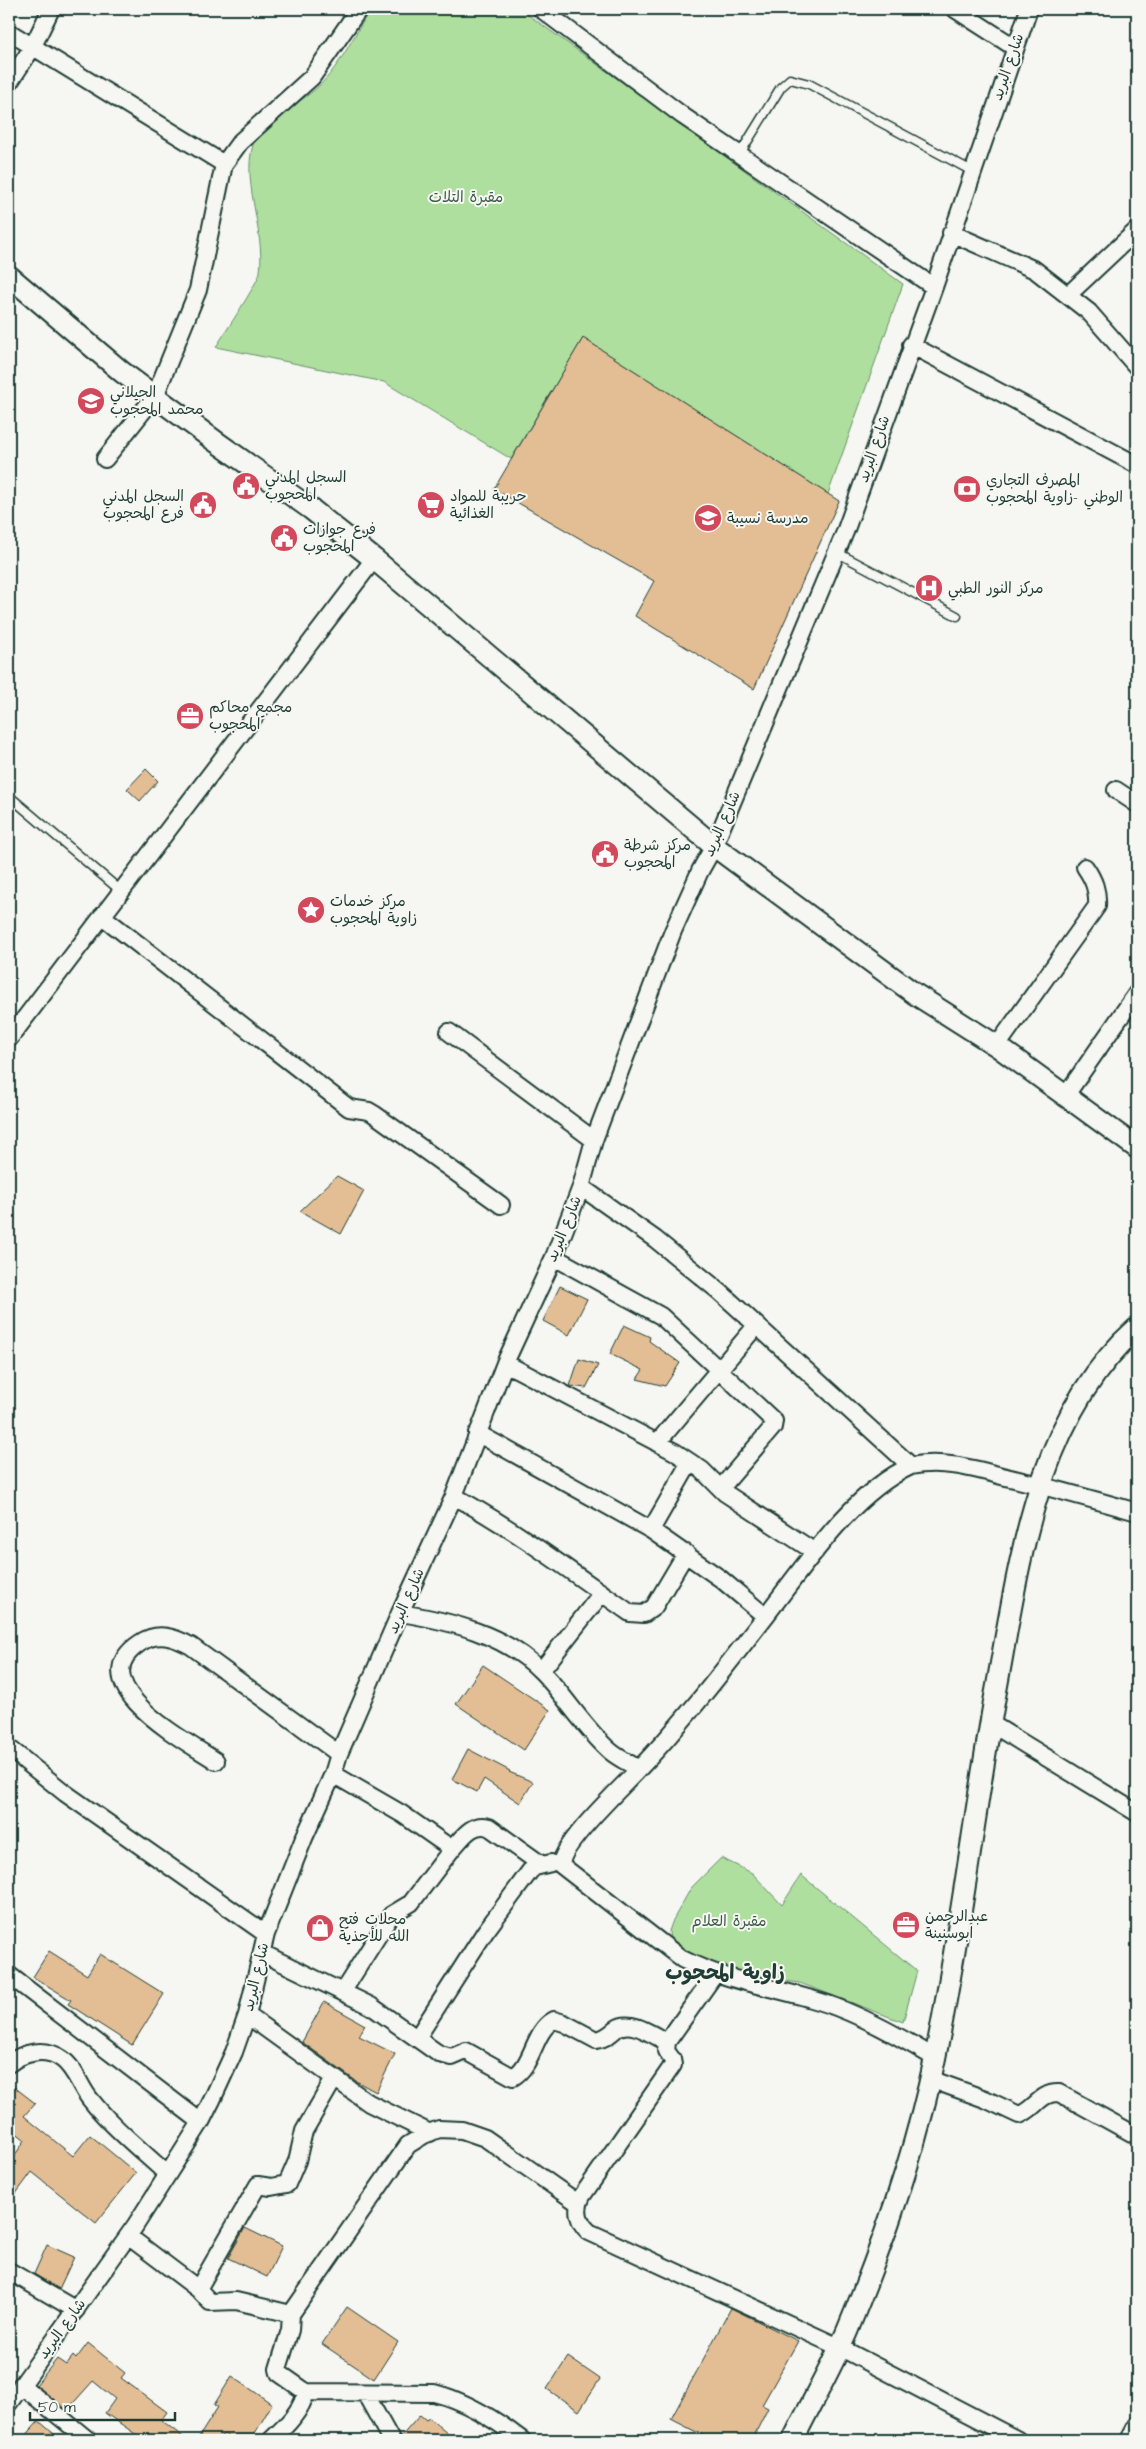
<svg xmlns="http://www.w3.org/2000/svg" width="1146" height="2449" viewBox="0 0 1146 2449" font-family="'Architects Daughter','Playpen Sans Arabic',sans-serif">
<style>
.green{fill:#afdf9f;stroke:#678e6a}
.building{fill:#e3be94;stroke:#1f3d34}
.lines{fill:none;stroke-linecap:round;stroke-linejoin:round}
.service-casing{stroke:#1f3d34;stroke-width:11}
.minor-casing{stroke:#1f3d34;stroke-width:20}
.tertiary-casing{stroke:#1f3d34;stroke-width:24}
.service{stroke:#f6f6f2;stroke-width:8}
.minor{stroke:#f6f6f2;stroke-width:16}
.tertiary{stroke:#f6f6f2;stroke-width:20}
.labels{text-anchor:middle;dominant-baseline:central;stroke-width:4;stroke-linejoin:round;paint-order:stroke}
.street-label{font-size:15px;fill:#1f3d34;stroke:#f6f6f2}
.park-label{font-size:15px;fill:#3c5d49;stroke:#f6f6f2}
.poi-label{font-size:15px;fill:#1f3d34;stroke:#f6f6f2;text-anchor:start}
.district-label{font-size:20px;font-weight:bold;fill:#1f3d34;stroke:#f6f6f2}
</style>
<rect width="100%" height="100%" fill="#f6f6f2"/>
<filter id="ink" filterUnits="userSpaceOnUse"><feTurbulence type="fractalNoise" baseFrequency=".02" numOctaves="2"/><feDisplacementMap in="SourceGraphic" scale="10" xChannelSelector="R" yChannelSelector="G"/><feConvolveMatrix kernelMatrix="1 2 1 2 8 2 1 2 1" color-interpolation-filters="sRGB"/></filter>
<g filter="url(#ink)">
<path class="green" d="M371 9H520L903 284 828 494 583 338 511 459 384 382 216 347C224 334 258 283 260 272 266 229 238 176 256 137 261 124 300 102 312 92 338 72 353 36 371 9Z
M721 1858 752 1873 782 1905 801 1875 917 1971 903 2022 800 1983 725 1973 681 1953 670 1941 669 1931 673 1920 691 1888Z"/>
<path class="building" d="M583 338 839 501 754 689 635 616 654 581 494 489Z
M146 769 158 781 140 801 127 789Z
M337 1176 364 1191 341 1234 300 1211Z
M560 1286 587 1299 569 1335 543 1321Z
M624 1325 650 1337 649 1341 680 1363 665 1386 637 1379 643 1370 610 1354Z
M579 1359 598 1365 586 1388 570 1386Z
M483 1665 550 1710 524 1750 456 1704Z
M468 1749 510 1771 509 1772 533 1782 520 1803 484 1779 477 1792 452 1779Z
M49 1951 87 1975 100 1954 164 1994 132 2045 68 2004 71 2000 33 1977Z
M324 2002 365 2025 359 2036 395 2054 376 2092 356 2081 302 2042Z
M9 2083 35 2103 24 2116 73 2156 90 2135 136 2173 96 2223 32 2172 9 2203V2164L25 2140 13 2130 9 2136Z
M245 2228 282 2246 267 2277 228 2258Z
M47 2245 74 2257 59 2289 34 2274Z
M347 2307 398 2342 374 2379 322 2344Z
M731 2308 798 2341 762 2405 768 2408 752 2440H712L671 2419Z
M88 2343 125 2373 121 2378 167 2412 161 2420 187 2440H144L105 2413 115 2399 93 2381 67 2410 36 2385 57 2359 66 2365 73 2356 76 2359Z
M568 2357 600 2379 579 2411 547 2389Z
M232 2376 272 2404 251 2440H233L224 2434 217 2440H197L218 2407 214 2405Z
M420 2415 426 2420 429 2418 455 2440H401L400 2438Z
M39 2421 61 2440H22Z"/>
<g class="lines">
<defs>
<path id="service" d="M739 155 781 87 790 79 809 84 972 171
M836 552 957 616
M9 796 121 891"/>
<path id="minor" d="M541 9 683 116 934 287
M955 9 1014 47
M9 32 224 164
M9 83 32 48 51 9
M951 233 1035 270 1089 312 1137 367
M1068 295 1137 230
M911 345 1137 465
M105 459 155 396 198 290 224 164 240 142 312 77 359 9
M1116 790 1137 804
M102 916 349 1108 369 1111 374 1114 501 1205
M449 1032 594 1140
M9 1039 374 559
M997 1046 1097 906C1098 891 1094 880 1085 867
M1066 1095 1137 993
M581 1187 655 1239 720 1292 911 1466C944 1459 978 1470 1010 1478 1053 1488 1095 1500 1137 1512
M554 1257 661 1316 774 1421 773 1427 721 1488
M505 1363 675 1452 702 1470 725 1493 815 1552
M477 1433 651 1530 721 1579 765 1616
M657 1443 756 1326
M911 1466C853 1492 805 1565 767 1614 725 1668 683 1723 636 1772 620 1789 561 1844 561 1865L682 1959C731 1984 785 1988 836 2007 870 2020 904 2039 935 2058
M454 1496C516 1530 573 1573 630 1613L644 1614 654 1607 686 1553
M651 1530 690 1462
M400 1613C450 1621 505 1634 542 1672 566 1697 584 1728 610 1751 618 1758 629 1763 639 1769
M541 1671 602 1593
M990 1723 1137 1813
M9 1748 65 1793 266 1934
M216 1761C186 1741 78 1684 140 1643 158 1631 174 1637 191 1646L339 1754
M333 1774 402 1814 452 1849C463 1837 472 1822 489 1827L542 1865
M262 1953 371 2006 439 2054 452 2057 466 2051 513 2077C534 2065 533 2031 554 2020L564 2023 596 2040C605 2039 610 2034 616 2029 631 2018 654 2036 667 2042
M715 1974 667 2042 666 2051 672 2059 673 2065 582 2196C575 2209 578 2222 589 2232L839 2347 1018 2440
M9 1975 201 2122
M343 1991 391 1915 411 1903 452 1849
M247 2015 369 2103 430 2133
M417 2038 485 1932 530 1871 535 1867 551 1863
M9 2064C23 2052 45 2047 62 2059 75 2068 80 2087 90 2099 112 2127 141 2150 167 2174
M930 2079 985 2099 1019 2115C1035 2110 1040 2092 1059 2093L1137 2136
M128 2236 198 2289 210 2302 236 2301 291 2314 290 2330 278 2369 279 2373 306 2392C301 2412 285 2427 271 2440
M9 2271 76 2310
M198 2289 258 2185 271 2187 287 2184 297 2161 304 2131 334 2079
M291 2314 408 2145 424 2135 439 2129 462 2130 485 2138 578 2203
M21 2385 88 2440
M306 2392 434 2393C466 2401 496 2420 522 2440
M365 2393 391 2440
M9 2403 135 2226 201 2122 212 2100 234 2052 247 2015 266 1934 304 1838 333 1774 339 1754 400 1613 454 1496 505 1363 554 1257 581 1187 594 1140 673 931 700 871 714 846 845 532 934 287 1029 9
M1129 2440 1137 2425"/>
<path id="tertiary" d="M9 276 122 372 215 441 311 509 374 559 714 846 915 994 997 1046 1137 1148
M793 2440C811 2403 832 2367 848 2329 884 2242 916 2151 935 2058 960 1937 974 1813 996 1691 1019 1566 1036 1417 1137 1328"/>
</defs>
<use href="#service" class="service-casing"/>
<use href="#minor" class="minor-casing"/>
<use href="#tertiary" class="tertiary-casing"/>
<use href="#service" class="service"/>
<use href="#minor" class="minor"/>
<use href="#tertiary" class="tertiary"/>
</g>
</g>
<defs>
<symbol id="school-disc" viewBox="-11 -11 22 22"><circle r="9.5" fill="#d1495b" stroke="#f6f6f2"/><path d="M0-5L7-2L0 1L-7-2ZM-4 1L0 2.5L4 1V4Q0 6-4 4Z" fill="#fff"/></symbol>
<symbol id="civic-disc" viewBox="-11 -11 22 22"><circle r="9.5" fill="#d1495b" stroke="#f6f6f2"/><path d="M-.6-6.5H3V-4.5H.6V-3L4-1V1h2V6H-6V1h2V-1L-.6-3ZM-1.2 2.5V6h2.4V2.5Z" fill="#fff"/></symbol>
<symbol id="bank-disc" viewBox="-11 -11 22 22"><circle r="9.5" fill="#d1495b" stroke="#f6f6f2"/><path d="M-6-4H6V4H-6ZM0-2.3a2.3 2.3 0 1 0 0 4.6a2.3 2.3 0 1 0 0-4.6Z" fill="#fff"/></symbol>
<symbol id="supermarket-disc" viewBox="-11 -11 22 22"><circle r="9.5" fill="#d1495b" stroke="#f6f6f2"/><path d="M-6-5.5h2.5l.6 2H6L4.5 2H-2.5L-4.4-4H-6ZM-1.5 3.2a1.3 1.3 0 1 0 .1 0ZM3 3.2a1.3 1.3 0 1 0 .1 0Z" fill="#fff"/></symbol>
<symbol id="hospital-disc" viewBox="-11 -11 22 22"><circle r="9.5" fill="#d1495b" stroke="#f6f6f2"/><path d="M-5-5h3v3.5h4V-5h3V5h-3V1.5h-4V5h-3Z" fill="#fff"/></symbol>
<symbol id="office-disc" viewBox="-11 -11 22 22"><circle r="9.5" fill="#d1495b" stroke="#f6f6f2"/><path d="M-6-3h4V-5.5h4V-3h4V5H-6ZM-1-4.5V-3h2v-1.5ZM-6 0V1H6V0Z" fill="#fff"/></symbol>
<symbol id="sight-disc" viewBox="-11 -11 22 22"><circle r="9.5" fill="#d1495b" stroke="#f6f6f2"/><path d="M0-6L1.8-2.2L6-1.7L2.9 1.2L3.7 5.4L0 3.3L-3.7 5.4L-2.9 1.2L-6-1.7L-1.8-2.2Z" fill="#fff"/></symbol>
<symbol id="shop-disc" viewBox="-11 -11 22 22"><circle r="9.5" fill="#d1495b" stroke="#f6f6f2"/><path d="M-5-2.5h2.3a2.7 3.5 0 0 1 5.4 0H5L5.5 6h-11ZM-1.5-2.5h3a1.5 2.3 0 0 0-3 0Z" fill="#fff"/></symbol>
</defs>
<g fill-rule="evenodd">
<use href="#school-disc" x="75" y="385" width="32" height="32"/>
<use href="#civic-disc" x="230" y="470" width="32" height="32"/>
<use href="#bank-disc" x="951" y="473" width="32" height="32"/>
<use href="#civic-disc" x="187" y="489" width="32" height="32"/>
<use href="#supermarket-disc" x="415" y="489" width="32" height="32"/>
<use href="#school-disc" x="692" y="502" width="32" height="32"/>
<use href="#civic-disc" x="268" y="522" width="32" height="32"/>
<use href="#hospital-disc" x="913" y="572" width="32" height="32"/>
<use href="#office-disc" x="174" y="700" width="32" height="32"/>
<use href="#civic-disc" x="589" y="838" width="32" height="32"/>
<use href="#sight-disc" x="295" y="894" width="32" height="32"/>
<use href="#office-disc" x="890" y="1909" width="32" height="32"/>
<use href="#shop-disc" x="304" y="1912" width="32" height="32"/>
</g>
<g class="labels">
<g class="street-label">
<text transform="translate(1008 67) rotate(-71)">شارع البريد</text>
<text transform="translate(874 449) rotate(-71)">شارع البريد</text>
<text transform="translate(722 824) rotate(-66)">شارع البريد</text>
<text transform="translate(564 1229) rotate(-68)">شارع البريد</text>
<text transform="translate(406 1601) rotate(-66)">شارع البريد</text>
<text transform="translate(256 1977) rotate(-77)">شارع البريد</text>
<text transform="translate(62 2329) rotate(-54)">شارع البريد</text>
</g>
<g class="park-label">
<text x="466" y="197">مقبرة التلات</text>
<text x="729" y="1921">مقبرة العلام</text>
</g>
<g class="poi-label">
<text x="110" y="392">الجيلاني<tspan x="110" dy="17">محمد المحجوب</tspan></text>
<text x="265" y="477">السجل المدني<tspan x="265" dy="17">المحجوب</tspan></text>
<text x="986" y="480">المصرف التجاري<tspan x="986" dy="17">الوطني -زاوية المحجوب</tspan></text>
<text x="184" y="496" text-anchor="end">السجل المدني<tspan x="184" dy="17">فرع المحجوب</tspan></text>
<text x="450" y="496">حريبة للمواد<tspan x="450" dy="17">الغذائية</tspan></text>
<text x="727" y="518">مدرسة نسيبة</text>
<text x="303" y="529">فرع جوازات<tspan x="303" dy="17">المحجوب</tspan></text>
<text x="948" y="588">مركز النور الطبي</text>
<text x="209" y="707">مجمع محاكم<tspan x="209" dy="17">المحجوب</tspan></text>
<text x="624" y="845">مركز شرطة<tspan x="624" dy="17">المحجوب</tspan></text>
<text x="330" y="901">مركز خدمات<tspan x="330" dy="17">زاوية المحجوب</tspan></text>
<text x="925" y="1916">عبدالرحمن<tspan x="925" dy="17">ابوسنينة</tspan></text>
<text x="339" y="1919">محلات فتح<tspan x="339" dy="17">الله للأحذية</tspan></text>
</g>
<g class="district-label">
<text x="725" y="1973">زاوية المحجوب</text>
</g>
</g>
<rect width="1146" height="2449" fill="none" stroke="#f6f6f2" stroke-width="30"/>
<rect x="15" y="15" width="1116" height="2419" fill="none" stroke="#1f3d34" stroke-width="2" filter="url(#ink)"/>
<path d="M30 2412v8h145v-8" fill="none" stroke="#1f3d34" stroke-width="2.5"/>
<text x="38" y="2412" font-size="15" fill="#1f3d34" stroke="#f6f6f2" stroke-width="4" paint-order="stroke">50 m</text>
</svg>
